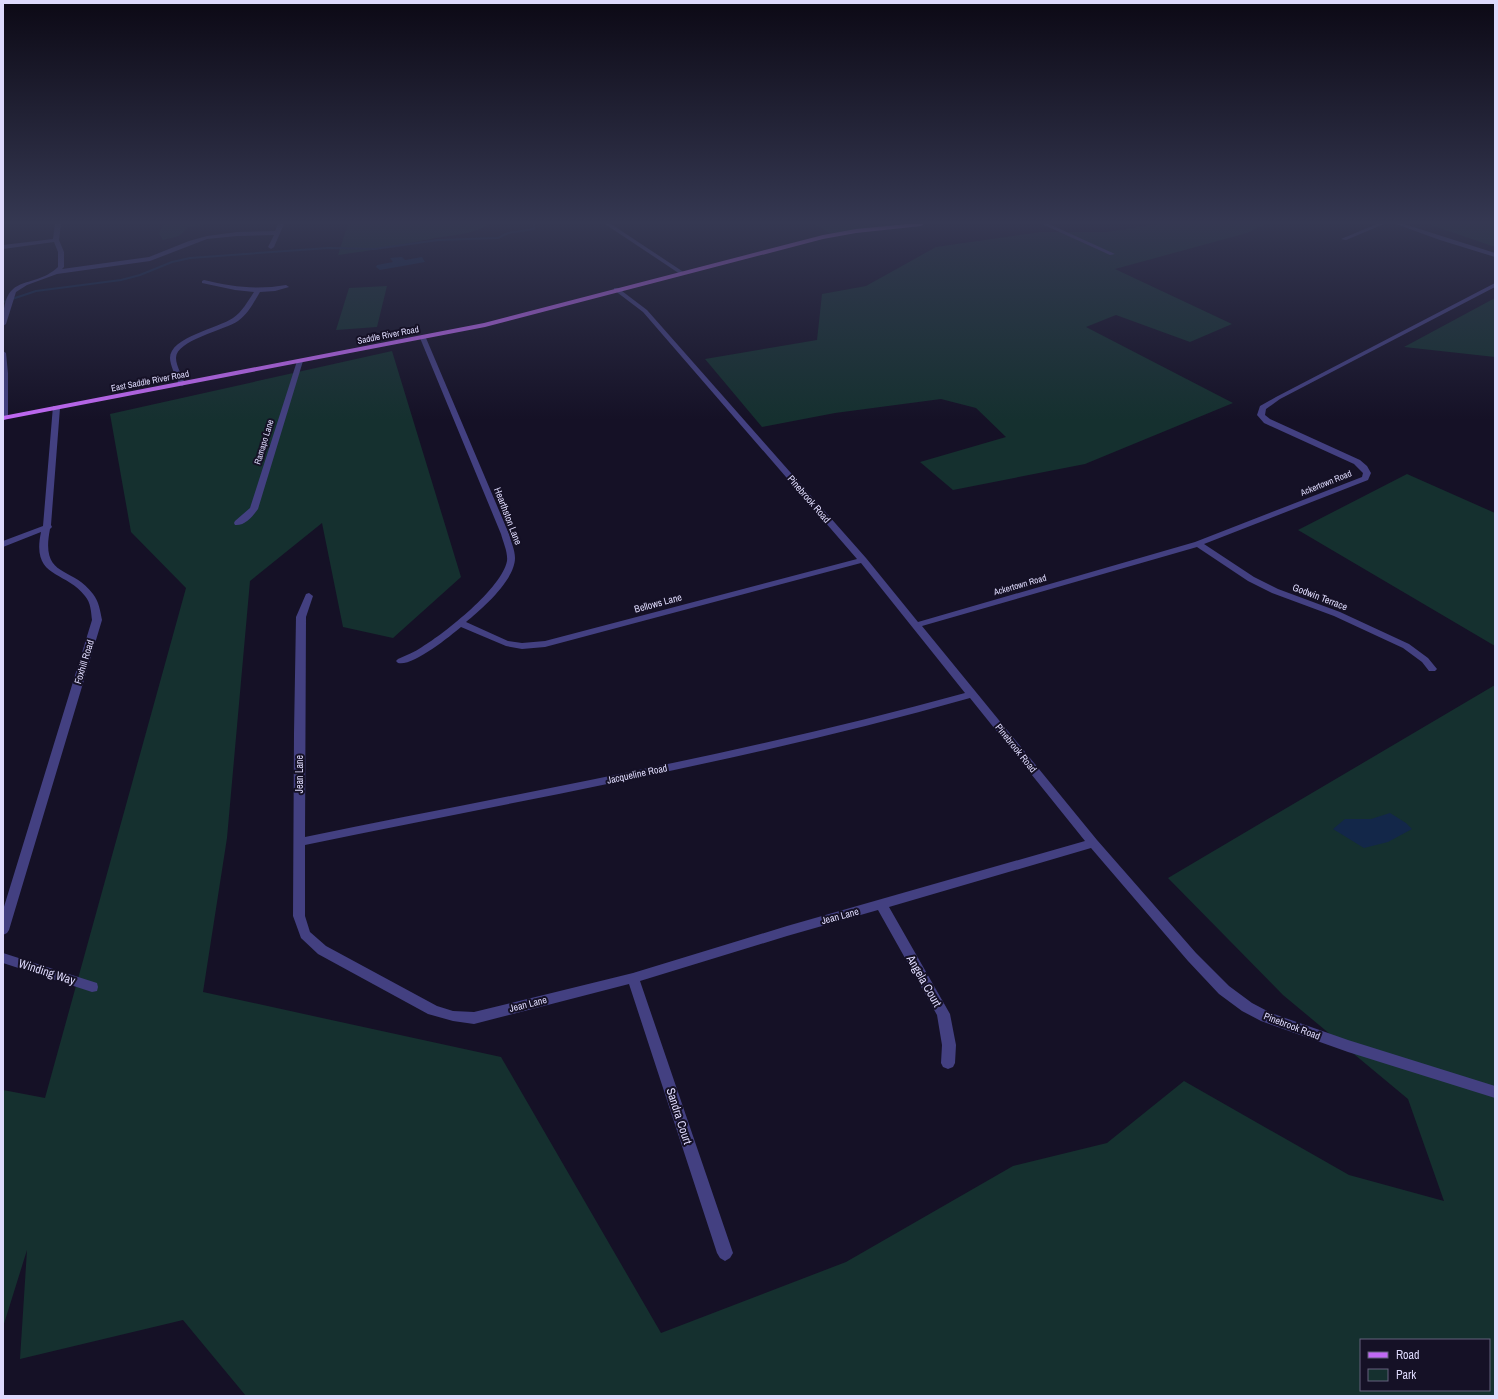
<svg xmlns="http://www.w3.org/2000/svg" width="1498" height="1399" viewBox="0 0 1498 1399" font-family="'Archivo Narrow',sans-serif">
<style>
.green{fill:#15302f;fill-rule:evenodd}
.water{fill:#132749}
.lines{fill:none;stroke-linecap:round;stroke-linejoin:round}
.stream{stroke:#132749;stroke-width:2}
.minor{fill:#434081;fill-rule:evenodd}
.major{fill:#c069f3;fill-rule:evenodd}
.labels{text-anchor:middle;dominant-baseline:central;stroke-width:4;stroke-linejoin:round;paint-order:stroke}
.far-street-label{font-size:9px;fill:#dedafc;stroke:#151126}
.street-label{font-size:10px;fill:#dedafc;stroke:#151126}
.near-street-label{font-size:12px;fill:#dedafc;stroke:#151126}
</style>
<rect width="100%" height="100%" fill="#151126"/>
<path class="green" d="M163 224H208L188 227 179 236 163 240 159 234Z
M348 224H489C475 234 453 235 436 238 403 244 371 251 338 255Z
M815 224H905L831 234Z
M1157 224H1265L1247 233 1115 269 1232 324 1190 342 1116 315 1086 327 1233 403 1085 464 953 490 920 462 1006 437 976 408 941 399 835 413 762 427 705 359 817 340 822 294 866 286 936 247 1040 232H1107Z
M1428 224H1495V247Z
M387 286 377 327 336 330 349 288Z
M1495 298V357L1404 347Z
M392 351 461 577 393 638 343 627 322 523 250 581 227 838 203 992 501 1057 661 1333 846 1262 1013 1166 1107 1143 1184 1081 1349 1175 1444 1201 1408 1099 1283 995 1168 878 1495 685V1396H246L183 1320 20 1359 27 1250 3 1327V1090L45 1098 186 588 131 532 110 414ZM1361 1340H1489V1390H1361Z
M1407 474 1495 513V646L1298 530Z"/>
<path class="water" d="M402 257 405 260 422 257 425 262 380 270 376 267 377 265 393 262 390 258Z
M1390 813 1406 823 1412 829 1388 842 1364 848 1333 829 1345 819H1371Z"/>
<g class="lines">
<path class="stream" d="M3 302 36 291 121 280 140 275 172 262 190 258 328 248 375 249 438 240 498 238 508 233 534 229V224"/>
<path class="minor" d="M55 224H61L59 240 64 252V267L62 269 149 257 189 241 207 236 237 232 275 231 278 224H284L274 247 271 249 268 247 274 235 237 236 207 239 150 261 57 274 27 285 16 292 6 324 3 326C3 269 31 292 58 267V252L54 242 3 249V245L53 239Z
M605 224H611L685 273 680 274Z
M1042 224H1049L1115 254 1110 255Z
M1377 224H1384L1346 240 1341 239Z
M1396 224H1404L1495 253V257L1440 240Z
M204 280C232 287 258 290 286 285L289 287 275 291 260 292C254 302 248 314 238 321 225 330 176 340 176 358 176 366 183 377 185 384L182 386 179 384C176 377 170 365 170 358 170 337 219 328 233 318 242 312 248 301 254 292L235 290 202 283V281Z
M1495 283V287L1280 399 1266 409 1265 415 1270 419 1360 460 1367 466 1371 473 1368 480 1204 544 1254 577 1278 589 1340 612 1409 644 1428 658 1437 669 1435 671H1429L1422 662 1403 648 1334 616 1272 593 1248 581 1197 547 922 626 1097 840 1196 953 1229 986 1252 1003 1271 1013 1348 1040 1495 1086V1098L1348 1052 1261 1021 1242 1011 1219 994 1188 961 1091 848 889 907 950 1014 956 1045 955 1063 953 1067 948 1069 943 1067 941 1063 942 1045 937 1015 878 910 787 936 640 981 733 1253 730 1258 725 1261 720 1258 717 1253 629 984 474 1024 453 1021 428 1014 318 954 301 938 293 916 294 733 296 617 306 594 309 593 313 596 306 617 305 837C525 792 748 753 965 693L861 563 545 647 522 649 506 646 461 627C449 637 412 667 398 663L396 661 398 659C406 655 415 652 422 647 445 633 502 588 507 561 508 552 503 542 501 534L420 338 421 337 426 338 509 534C511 542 515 550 515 558 515 580 482 609 466 622L508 641 522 643 545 641 857 559 643 312 614 290V288H618L647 310 866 558 918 622 1195 542 1362 477 1363 473 1354 464 1264 423 1257 415 1260 406 1276 397ZM970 698 1085 841 787 926 633 973 474 1012 453 1011 437 1006 326 946 310 932 305 916V845C527 799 751 760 970 698Z
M3 351 6 353 8 373V418L4 420Z
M300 359 303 361 258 509C253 516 245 526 235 525L234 523 235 521 250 508 297 361Z
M53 406H56L60 408 51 525 52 527 50 529C40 579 72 565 93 594 99 602 100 610 102 620L9 930 7 933 3 935V910L92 620C91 612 91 603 85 596 65 570 31 579 41 532L3 547V541L43 526Z
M3 953 97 983 98 987 97 991 92 992 3 963Z"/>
<path class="major" d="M907 224H924L921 226 856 233 823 239 485 327 3 420V416L484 323 823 235 856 229Z"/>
</g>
<linearGradient id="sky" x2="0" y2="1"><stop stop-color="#0c0915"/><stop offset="0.53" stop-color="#353852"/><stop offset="1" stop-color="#353852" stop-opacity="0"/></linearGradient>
<rect width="1498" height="420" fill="url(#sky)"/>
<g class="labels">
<g class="far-street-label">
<text transform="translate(388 335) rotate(-11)">Saddle River Road</text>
<text transform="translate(150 381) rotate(-11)">East Saddle River Road</text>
<text transform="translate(264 442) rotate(-73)">Ramapo Lane</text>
<text transform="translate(1326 483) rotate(-22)">Ackertown Road</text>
<text transform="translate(1020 585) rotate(-16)">Ackertown Road</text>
</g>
<g class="street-label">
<text transform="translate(809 499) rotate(49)">Pinebrook Road</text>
<text transform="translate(508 516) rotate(69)">Hearthston Lane</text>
<text transform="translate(1320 597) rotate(21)">Godwin Terrace</text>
<text transform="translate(658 603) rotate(-15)">Bellows Lane</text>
<text transform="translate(84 662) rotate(-73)">Foxhill Road</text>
<text transform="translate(1016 748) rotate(51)">Pinebrook Road</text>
<text transform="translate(299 774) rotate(-90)">Jean Lane</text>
<text transform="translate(637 774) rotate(-12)">Jacqueline Road</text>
<text transform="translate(840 916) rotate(-15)">Jean Lane</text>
<text transform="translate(528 1004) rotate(-14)">Jean Lane</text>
<text transform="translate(1292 1026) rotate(21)">Pinebrook Road</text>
</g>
<g class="near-street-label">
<text transform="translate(47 972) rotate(18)">Winding Way</text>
<text transform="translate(924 981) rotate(60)">Angela Court</text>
<text transform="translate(679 1116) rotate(72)">Sandra Court</text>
</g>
</g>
<rect width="1498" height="1399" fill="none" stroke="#dedafc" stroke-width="8"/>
<rect x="1360" y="1339" width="130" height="52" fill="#151126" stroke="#65617c"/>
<rect x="1368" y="1352" width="20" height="6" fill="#c069f3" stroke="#65617c"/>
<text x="1396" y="1359" font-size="12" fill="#dedafc">Road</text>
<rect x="1368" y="1369" width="20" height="12" fill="#15302f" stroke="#65617c"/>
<text x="1396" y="1379" font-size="12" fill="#dedafc">Park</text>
</svg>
